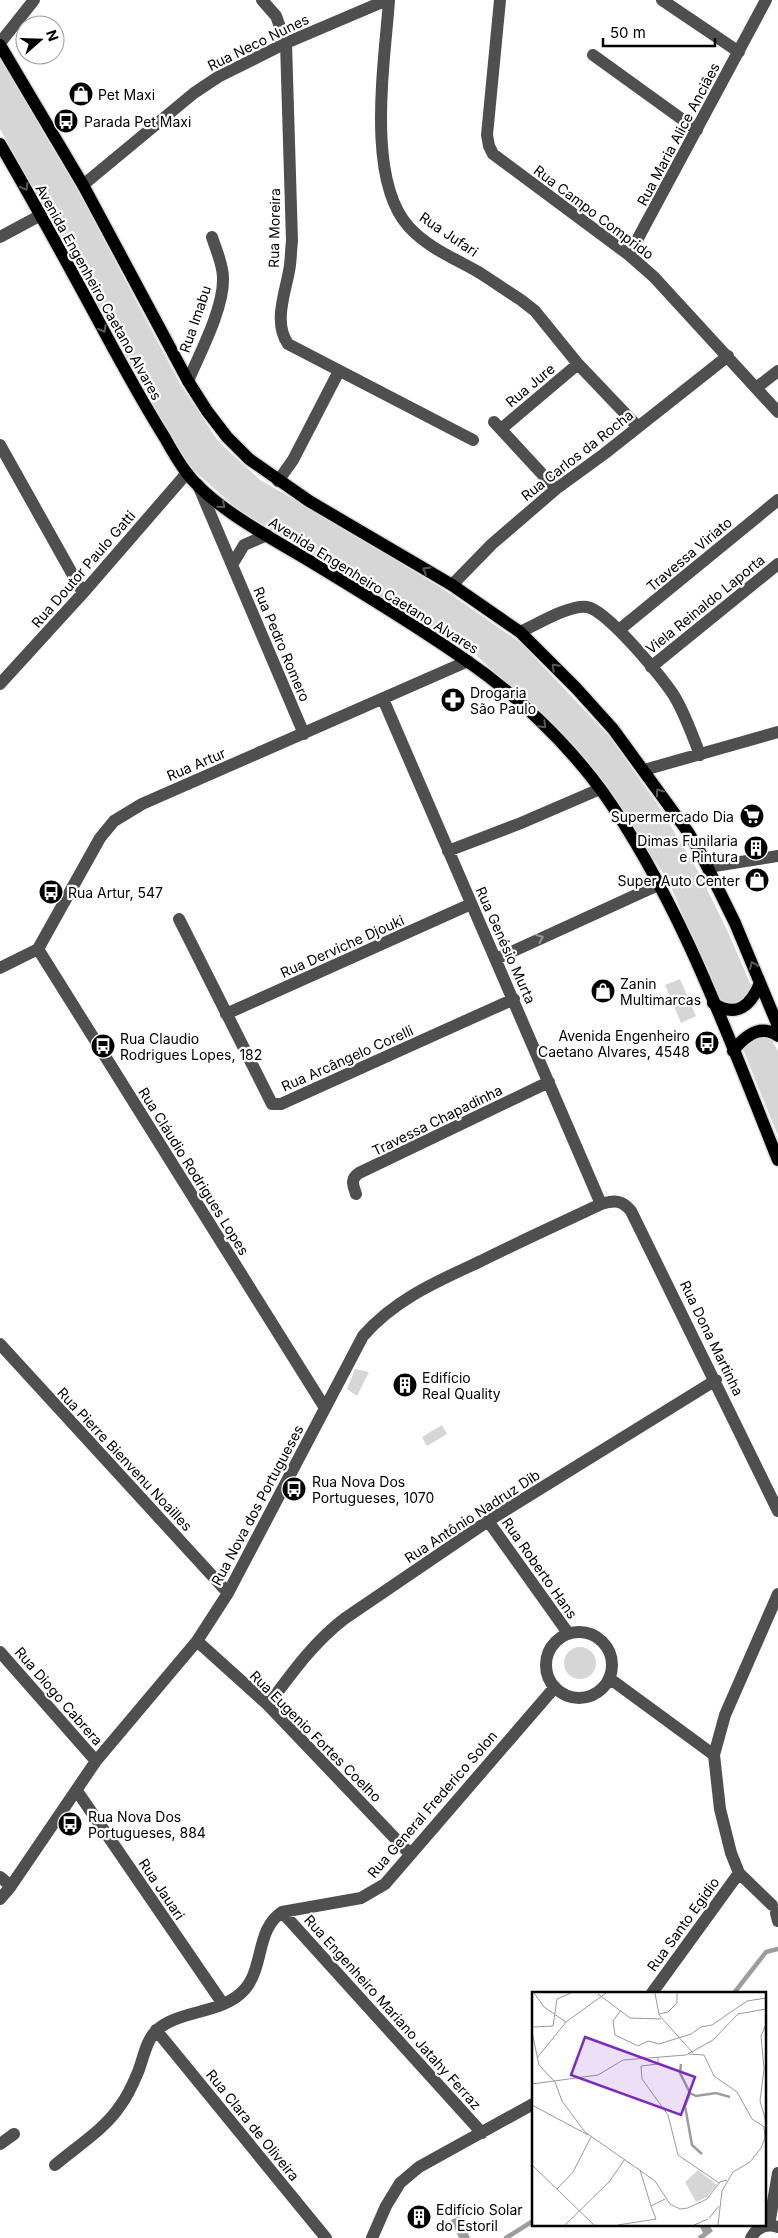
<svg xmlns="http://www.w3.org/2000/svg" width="778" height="2238" viewBox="0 0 778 2238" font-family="Inter,sans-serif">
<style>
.green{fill:#d6d6d6}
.water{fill:#9d9d9d}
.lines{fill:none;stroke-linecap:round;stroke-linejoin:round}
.stream{stroke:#9d9d9d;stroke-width:4.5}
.major-casing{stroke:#dbdbdb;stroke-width:15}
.minor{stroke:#4f4f4f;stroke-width:12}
.major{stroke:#000;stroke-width:12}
.oneway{stroke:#595959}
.oneway2{stroke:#959595}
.labels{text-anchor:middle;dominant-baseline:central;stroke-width:4.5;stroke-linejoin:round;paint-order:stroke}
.street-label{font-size:14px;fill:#000;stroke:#fff}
.poi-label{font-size:14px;fill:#000;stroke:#fff;text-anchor:start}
.inset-river{fill:none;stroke:#9d9d9d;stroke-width:2.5}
.inset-road{fill:none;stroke:#999;stroke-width:1}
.view{fill:#7b2cbf;fill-opacity:0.15;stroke:#7b2cbf;stroke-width:2.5}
.inset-edge{fill:none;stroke:#000;stroke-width:2.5}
</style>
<rect width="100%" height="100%" fill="#fff"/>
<path class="green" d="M0 58 77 189 179 382 218 441 260 480 340 526 443 589 521 643 609 736 658 805 698 871 727 930 751 985 747 999 737 1005 720 1002 668 880 602 785 567 740 476 655 236 508 190 467 148 396 0 129Z
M680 979 696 1016 681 1023 665 985Z
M760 1036C771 1036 774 1043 778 1052V1136L742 1047 751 1040Z
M355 1369 369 1372 357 1396 347 1389Z
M442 1425 447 1434 427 1446 422 1437Z
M564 1663a16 16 0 1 1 32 0a16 16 0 1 1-32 0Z"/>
<path class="water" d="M460 2216 470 2238H459L451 2220Z
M696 2224H708L713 2231 704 2238H699L698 2236 703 2233 700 2227H696Z"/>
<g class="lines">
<path class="stream" d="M734 1993 766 1952 778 1949
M506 2238 533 2221"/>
<defs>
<path id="major" d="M0 45 83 185 188 381 207 411 227 437 249 459 309 501 452 585 520 632 576 688 613 729 688 832 700 852 735 923 778 1026
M0 144C39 211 76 279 112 346 129 377 146 408 165 438 171 449 178 461 186 472 212 507 271 538 308 560 361 592 414 624 464 659 516 694 565 741 602 791 680 901 728 1036 778 1160
M713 1003C737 1019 751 1005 760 983
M733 1051C744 1037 760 1023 778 1036"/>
</defs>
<use href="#major" class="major-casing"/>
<path class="minor" d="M262 0 276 16 286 43 292 241C291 249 291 257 290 265 287 289 272 321 288 344L473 440
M389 0C385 61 365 179 409 227 428 248 456 259 480 273 494 282 507 291 521 300L535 311 578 364 638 427
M500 0 487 135 489 146 493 154 629 255 654 277 778 412
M662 0 739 52
M0 43 34 0
M593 55 697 130
M83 185 194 93 218 77 286 43 387 0
M0 237 41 215
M629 255 766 0
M188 381C200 353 224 308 223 278 223 264 216 250 212 237
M756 388 778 371
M494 422 556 489
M501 429 578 364
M0 445 83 593
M278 481 293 460 339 371
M198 485 304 734
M232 565 244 545 267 535
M452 585 492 544 556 489 604 454 728 356
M619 630 778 500
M520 632C536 625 570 604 587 607 606 609 666 681 676 699 686 717 693 736 700 755
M651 667 778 564
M0 684 83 593 187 473
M383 699 601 1204
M644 770 778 732
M448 851 521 823 600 789
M708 867 778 856
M179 919 272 1104H281L514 999
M38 949 325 1408
M496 959 658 885
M0 968 38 949 100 838 114 821 142 804 468 661
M226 1014 471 904
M356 1194C353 1185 350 1179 359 1173L549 1082
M0 1344 228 1593
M488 1521 568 1633
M546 1665a33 33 0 1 1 66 0a33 33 0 1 1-66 0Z
M197 1641 268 1705 410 1854
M0 1652 96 1761
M609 1678 714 1755
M268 1705C292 1673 313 1643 344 1619L488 1521 716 1380
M77 1791 223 2004
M0 1877 11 1886
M0 1899 11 1886 96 1761 197 1641 228 1593 363 1336C395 1299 438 1281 481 1261 521 1241 561 1223 601 1204 615 1200 622 1200 631 1211L778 1511
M772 1905 739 1873 731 1853 720 1809 714 1755 725 1715 778 1594
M282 1912 482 2133
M776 1913 778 1921
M652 1993 739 1873
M156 2030 326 2238
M0 2144 14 2134
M55 2165C76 2147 105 2129 120 2106 128 2096 133 2084 138 2072 143 2060 146 2040 156 2031 178 2009 223 2015 245 1989 264 1967 256 1929 282 1912L361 1898 385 1884 555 1687
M769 2225 778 2173
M372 2238 386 2206 400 2183 419 2167 533 2104
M751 2238C757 2227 766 2223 778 2227"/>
<use href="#major" class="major"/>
</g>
<defs><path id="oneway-chevron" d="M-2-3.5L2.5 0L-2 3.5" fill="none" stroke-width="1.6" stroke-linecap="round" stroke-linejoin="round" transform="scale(1.25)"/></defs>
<g class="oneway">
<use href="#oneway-chevron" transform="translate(25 187) rotate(60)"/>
<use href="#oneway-chevron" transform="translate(103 329) rotate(61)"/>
<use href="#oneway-chevron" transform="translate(222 505) rotate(40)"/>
<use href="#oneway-chevron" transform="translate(426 570) rotate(-149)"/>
<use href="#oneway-chevron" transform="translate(555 667) rotate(-135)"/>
<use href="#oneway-chevron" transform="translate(543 725) rotate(45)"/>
<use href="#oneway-chevron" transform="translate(659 792) rotate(-125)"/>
<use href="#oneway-chevron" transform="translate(753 965) rotate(-113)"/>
</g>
<use class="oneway2" href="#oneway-chevron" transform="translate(540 938) rotate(-24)"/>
<defs>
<symbol id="shop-disc" viewBox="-11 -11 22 22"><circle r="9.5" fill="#000" stroke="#fff"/><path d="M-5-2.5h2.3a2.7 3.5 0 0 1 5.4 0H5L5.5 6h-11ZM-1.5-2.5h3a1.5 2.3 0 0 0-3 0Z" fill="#fff"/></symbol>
<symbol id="bus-disc" viewBox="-11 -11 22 22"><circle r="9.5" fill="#000" stroke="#fff"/><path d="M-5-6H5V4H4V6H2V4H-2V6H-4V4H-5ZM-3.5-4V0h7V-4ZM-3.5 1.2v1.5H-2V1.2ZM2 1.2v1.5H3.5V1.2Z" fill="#fff"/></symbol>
<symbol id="pharmacy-disc" viewBox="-11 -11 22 22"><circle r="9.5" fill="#000" stroke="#fff"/><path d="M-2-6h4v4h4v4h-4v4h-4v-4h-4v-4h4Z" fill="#fff"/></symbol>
<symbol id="supermarket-disc" viewBox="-11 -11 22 22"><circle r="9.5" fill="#000" stroke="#fff"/><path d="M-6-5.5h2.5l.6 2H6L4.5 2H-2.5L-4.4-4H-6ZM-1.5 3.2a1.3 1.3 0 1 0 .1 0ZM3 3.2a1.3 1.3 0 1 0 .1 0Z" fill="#fff"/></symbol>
<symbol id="building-disc" viewBox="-11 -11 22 22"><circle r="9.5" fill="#000" stroke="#fff"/><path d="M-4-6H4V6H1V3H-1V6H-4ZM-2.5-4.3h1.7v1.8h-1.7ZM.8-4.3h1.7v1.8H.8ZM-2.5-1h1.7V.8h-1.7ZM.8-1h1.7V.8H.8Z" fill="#fff"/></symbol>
</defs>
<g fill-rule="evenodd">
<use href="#shop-disc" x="67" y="80" width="28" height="28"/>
<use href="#bus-disc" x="52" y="107" width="28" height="28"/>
<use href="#pharmacy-disc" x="439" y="686" width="28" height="28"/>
<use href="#supermarket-disc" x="738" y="802" width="28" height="28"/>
<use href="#building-disc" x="742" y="834" width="28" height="28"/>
<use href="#shop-disc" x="743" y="866" width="28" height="28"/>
<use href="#bus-disc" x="37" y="878" width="28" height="28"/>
<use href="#shop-disc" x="589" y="977" width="28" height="28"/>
<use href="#bus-disc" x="693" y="1029" width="28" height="28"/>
<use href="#bus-disc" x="89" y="1032" width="28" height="28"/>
<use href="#building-disc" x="391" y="1371" width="28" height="28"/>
<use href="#bus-disc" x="280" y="1475" width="28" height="28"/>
<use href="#bus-disc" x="56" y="1810" width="28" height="28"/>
<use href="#building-disc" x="405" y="2203" width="28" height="28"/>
</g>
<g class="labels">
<g class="street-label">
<text transform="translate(258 42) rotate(-26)">Rua Neco Nunes</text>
<text transform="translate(678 134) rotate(-62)">Rua Maria Alice Anciães</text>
<text transform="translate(594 212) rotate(37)">Rua Campo Comprido</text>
<text transform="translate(274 228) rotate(-89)">Rua Moreira</text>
<text transform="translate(449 234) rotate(34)">Rua Jufari</text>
<text transform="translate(99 292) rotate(61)">Avenida Engenheiro Caetano Alvares</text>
<text transform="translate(195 319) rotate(-71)">Rua Imabu</text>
<text transform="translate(530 385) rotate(-40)">Rua Jure</text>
<text transform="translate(577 455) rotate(-38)">Rua Carlos da Rocha</text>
<text transform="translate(689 554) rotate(-40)">Travessa Viriato</text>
<text transform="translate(83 569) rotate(-49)">Rua Doutor Paulo Gatti</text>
<text transform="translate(374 585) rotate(32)">Avenida Engenheiro Caetano Alvares</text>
<text transform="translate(705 604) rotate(-39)">Viela Reinaldo Laporta</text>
<text transform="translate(282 644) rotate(67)">Rua Pedro Romero</text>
<text transform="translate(196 764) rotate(-23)">Rua Artur</text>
<text transform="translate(506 945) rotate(66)">Rua Genésio Murta</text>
<text transform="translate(342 946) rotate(-24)">Rua Derviche Djouki</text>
<text transform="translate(347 1058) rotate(-24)">Rua Arcângelo Corelli</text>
<text transform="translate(437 1120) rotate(-26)">Travessa Chapadinha</text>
<text transform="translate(194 1171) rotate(58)">Rua Cláudio Rodrigues Lopes</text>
<text transform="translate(712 1338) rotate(64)">Rua Dona Martinha</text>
<text transform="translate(125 1459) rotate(47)">Rua Pierre Bienvenu Noailles</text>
<text transform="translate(257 1505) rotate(-62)">Rua Nova dos Portugueses</text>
<text transform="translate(472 1516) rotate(-33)">Rua Antônio Nadruz Dib</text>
<text transform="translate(540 1568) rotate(55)">Rua Roberto Hans</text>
<text transform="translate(59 1696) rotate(49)">Rua Diogo Cabrera</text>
<text transform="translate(316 1736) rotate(45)">Rua Eugenio Fortes Coelho</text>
<text transform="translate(432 1804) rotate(-49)">Rua General Frederico Solon</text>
<text transform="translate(162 1889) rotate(56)">Rua Jauari</text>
<text transform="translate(683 1924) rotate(-54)">Rua Santo Egidio</text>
<text transform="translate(393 2012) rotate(48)">Rua Engenheiro Mariano Jatahy Ferraz</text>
<text transform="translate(253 2125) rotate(51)">Rua Clara de Oliveira</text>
</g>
<g class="poi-label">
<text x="98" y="94">Pet Maxi</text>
<text x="84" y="121">Parada Pet Maxi</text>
<text x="470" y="692">Drogaria<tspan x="470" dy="16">São Paulo</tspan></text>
<text x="734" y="816" text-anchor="end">Supermercado Dia</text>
<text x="738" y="840" text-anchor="end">Dimas Funilaria<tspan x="738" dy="16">e Pintura</tspan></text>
<text x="740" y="880" text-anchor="end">Super Auto Center</text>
<text x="68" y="892">Rua Artur, 547</text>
<text x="620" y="983">Zanin<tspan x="620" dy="16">Multimarcas</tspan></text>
<text x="690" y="1035" text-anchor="end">Avenida Engenheiro<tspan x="690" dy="16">Caetano Alvares, 4548</tspan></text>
<text x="120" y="1038">Rua Claudio<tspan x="120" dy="16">Rodrigues Lopes, 182</tspan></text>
<text x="422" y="1377">Edifício<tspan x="422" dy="16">Real Quality</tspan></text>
<text x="312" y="1481">Rua Nova Dos<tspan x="312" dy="16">Portugueses, 1070</tspan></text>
<text x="88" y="1816">Rua Nova Dos<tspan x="88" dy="16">Portugueses, 884</tspan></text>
<text x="436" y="2209">Edifício Solar<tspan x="436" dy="16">do Estoril</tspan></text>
</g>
</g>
<g transform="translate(532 1992)">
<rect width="234" height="234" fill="#fff"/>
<path d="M166 178 185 193 175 205 164 210 153 190Z" fill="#d6d6d6"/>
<path class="inset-river" d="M149 72 148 81 158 101 153 114 160 153 170 162M158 101 164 104 184 101 198 105"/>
<path class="inset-road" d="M2 1 12 15 34 30M123 1 127 23 161 61M66 2 98 26 129 27M89 18 81 29 83 43 106 54 116 49 127 52 159 42 169 35 180 33 215 9 234 6M127 22 136 20 145 11V1M234 32 229 44 232 77 228 109 234 130M0 35 21 34 25 7 39 1M0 40 7 73 23 90 30 109 53 140 123 189 138 212 148 217 156 216 175 207 188 190 195 188M157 62 172 63 182 84 205 100 220 127 234 136M126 65V72L109 74 110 87 136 123 146 163 187 191M5 66 34 30 74 1M0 92 66 83 91 68 154 63 181 48 206 22 234 17M0 113 56 143M0 173 62 233M108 178 119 214M25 197 41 180 59 145M177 226 187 214M33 233 77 190 93 167M86 233 124 227 119 214 133 207M162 233 176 227M186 233 190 199 201 180 218 170 229 156 233 146 232 135"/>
<path class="view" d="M53 45 163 85 149 123 39 83Z"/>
<rect width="234" height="234" class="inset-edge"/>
</g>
<g transform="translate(40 40) rotate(70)"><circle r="24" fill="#ffffff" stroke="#999999"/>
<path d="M0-4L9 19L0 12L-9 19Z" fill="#000000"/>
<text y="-8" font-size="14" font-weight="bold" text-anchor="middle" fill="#000000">N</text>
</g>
<path d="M603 38v8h112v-8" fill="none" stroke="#000000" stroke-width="2.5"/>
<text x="610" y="38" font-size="15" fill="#000000" stroke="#ffffff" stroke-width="4" paint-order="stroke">50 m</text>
</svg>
